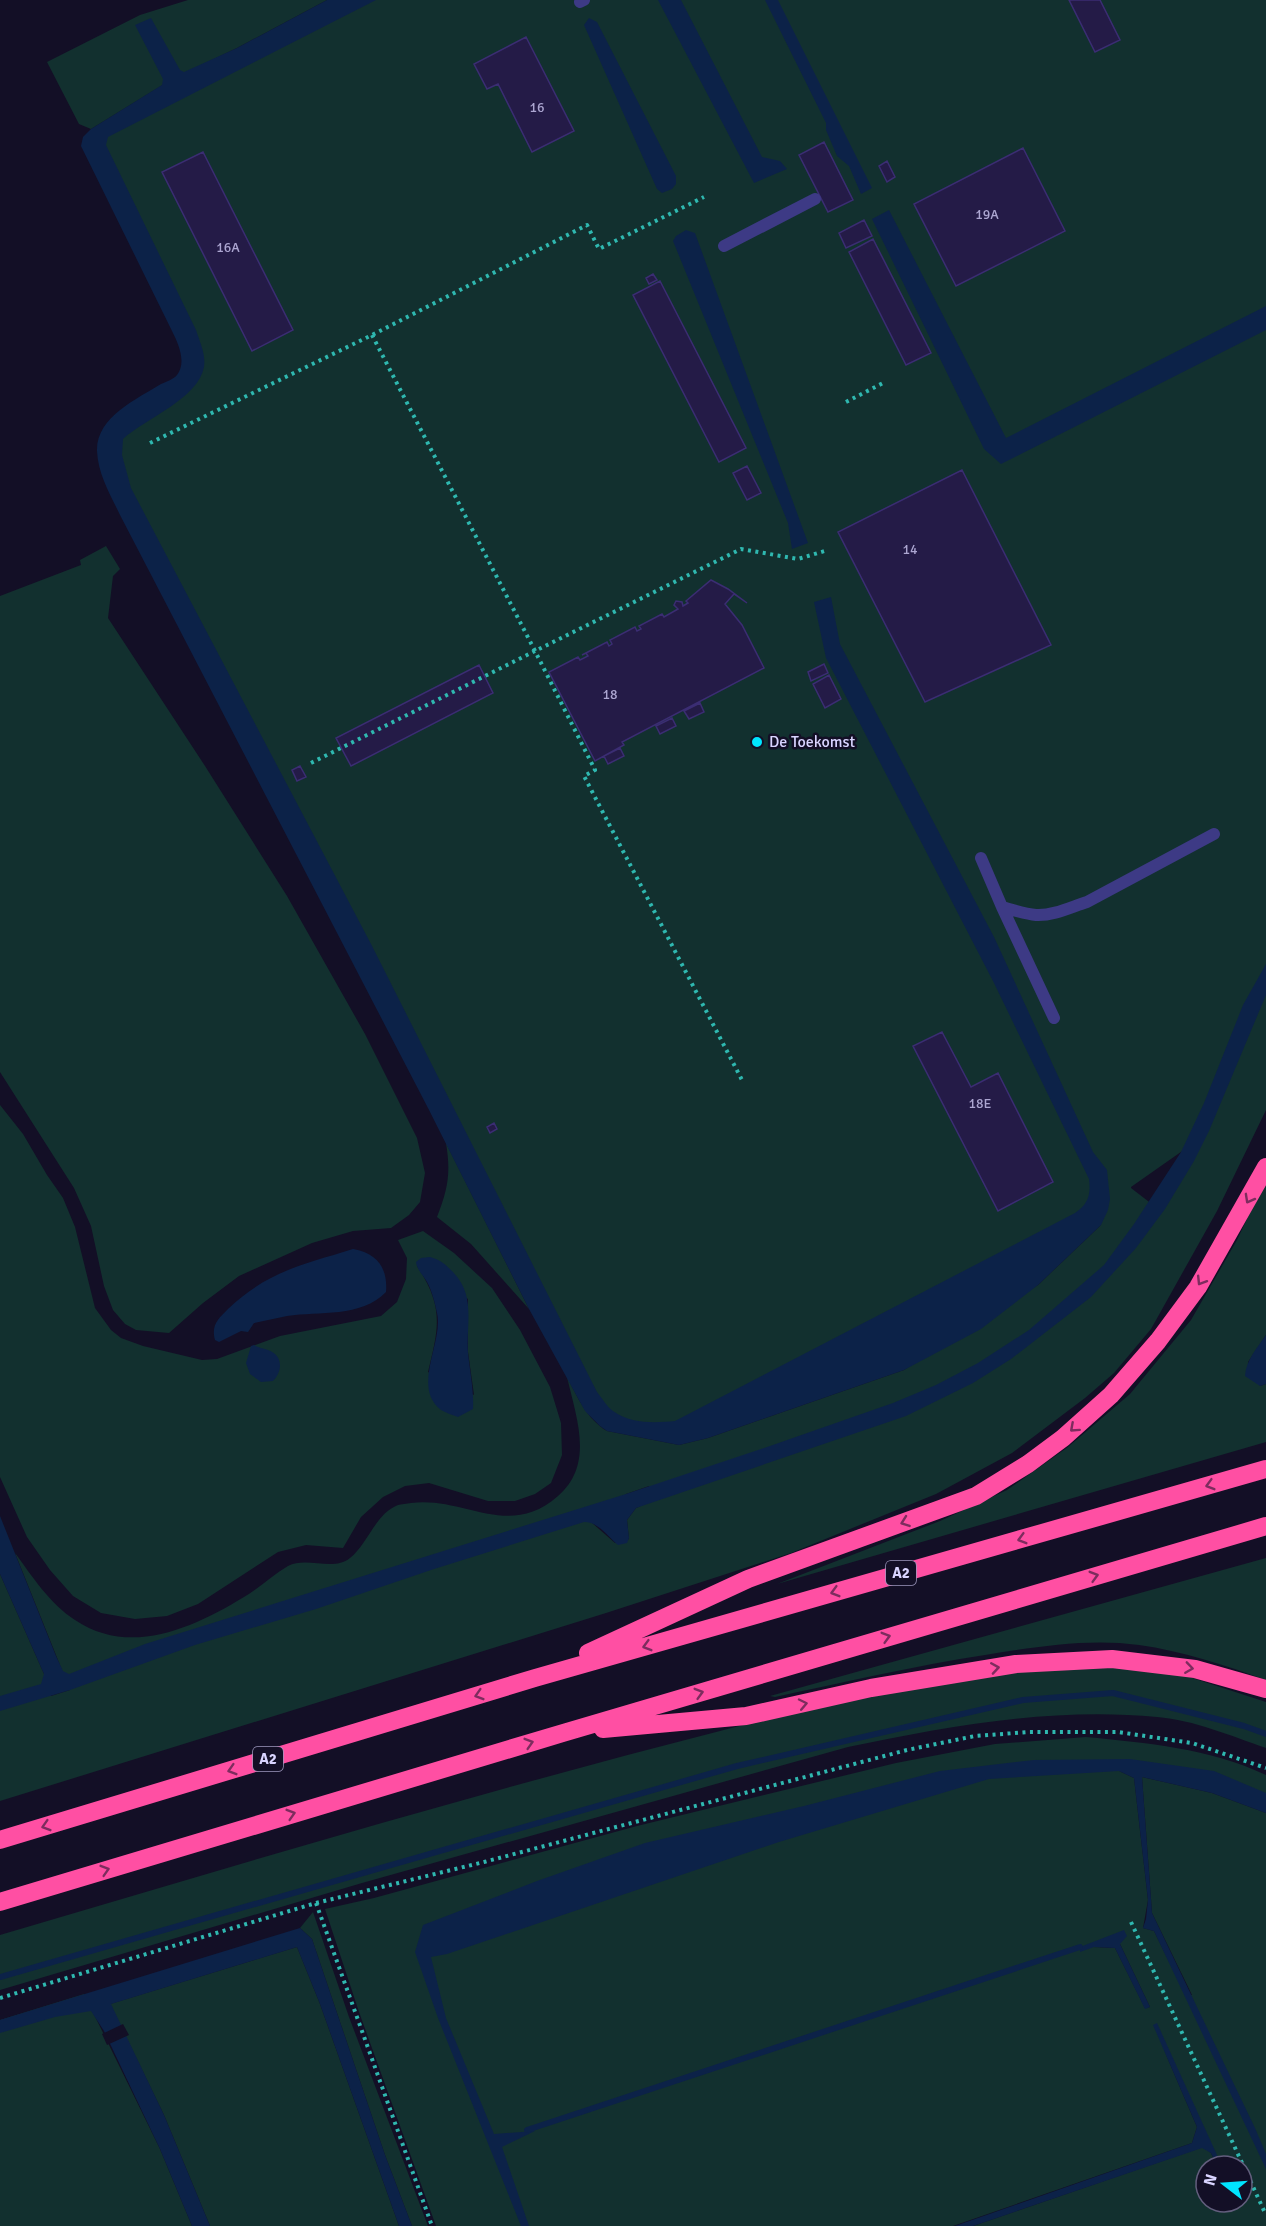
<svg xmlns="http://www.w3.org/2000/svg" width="1266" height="2226" viewBox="0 0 1266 2226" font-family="Signika,sans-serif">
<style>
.green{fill:#12302f;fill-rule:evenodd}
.water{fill:#0c2248}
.pier{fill:#130f26}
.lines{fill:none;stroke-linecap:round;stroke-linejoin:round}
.stream{stroke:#0c2248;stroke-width:6}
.building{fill:#241b47;stroke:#3b2d73;stroke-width:1.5}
.path{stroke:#2fb8b0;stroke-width:4;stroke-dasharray:3 4.5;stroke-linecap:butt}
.lane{stroke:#3d3a85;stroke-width:12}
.highway{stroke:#ff4fa3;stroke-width:18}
.oneway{stroke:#7d2c5e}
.poi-dot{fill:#00e5ff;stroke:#130f26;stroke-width:2}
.labels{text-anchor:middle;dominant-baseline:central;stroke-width:5;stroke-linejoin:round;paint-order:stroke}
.number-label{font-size:14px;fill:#aca6d1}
.shield{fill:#130f26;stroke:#9e99be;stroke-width:1.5}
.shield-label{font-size:15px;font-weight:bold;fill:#d9d4ff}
.poi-label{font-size:16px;fill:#d9d4ff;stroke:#130f26;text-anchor:start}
</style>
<rect width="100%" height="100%" fill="#130f26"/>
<path class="green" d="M188 0H327L237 48 174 78 91 129 79 124 47 62 140 15Z
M363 0H1266V1110L1217 1211 1151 1329 1114 1373 1085 1398 1012 1453 936 1494 791 1553 606 1613 0 1801V1574L44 1674V1679L51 1696 70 1690 15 1553C32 1576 50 1604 75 1620 130 1657 193 1628 244 1597 259 1588 273 1575 288 1566 307 1556 333 1572 350 1558 368 1544 375 1514 398 1505 401 1504 407 1504 411 1503 465 1496 508 1540 558 1496 595 1464 576 1417 567 1377 578 1398 587 1419 607 1431L679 1445 708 1438 904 1370 1038 1285 1101 1225 685 1430 616 1429 124 499 117 433 198 373 99 147 107 130ZM1188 1147 1157 1208 1131 1188V1187ZM649 1486 650 1502 636 1508 627 1520 629 1539 615 1543 591 1522 626 1494Z
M106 546 120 569 113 576 108 618 205 766 287 896 365 1034 417 1138 425 1173 420 1202 409 1215 391 1228 353 1231 312 1243 239 1276 203 1303 169 1333 136 1330 125 1324 113 1310 104 1286 91 1226 74 1188 0 1072V596L81 565 80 560Z
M0 1105 23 1134 47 1175 63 1198 75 1227 95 1308 111 1330 121 1338 143 1346 202 1360 217 1359 280 1336 381 1316 397 1302 406 1279 407 1258 398 1240 423 1231 454 1253 492 1288 520 1330 550 1387 561 1423 562 1455 551 1483 535 1494 515 1501H488L429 1483 405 1486 383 1497 361 1517 343 1548 306 1545 278 1552 198 1604 167 1616 135 1619 101 1613 73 1596 50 1570 27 1537 0 1477ZM417 1266 468 1299V1352L474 1395 428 1372C439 1327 444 1307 417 1266Z
M446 1143 529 1309 471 1244 437 1217C448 1189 451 1173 446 1143Z
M1266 1179V1335L1248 1362 1260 1386 1266 1384V1442L777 1584 940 1521 1007 1490 1068 1447 1130 1394 1191 1320 1237 1240Z
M1266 1558V1680C1225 1665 1182 1651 1139 1645 1088 1638 1035 1647 985 1655 914 1666 845 1682 775 1697L770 1696Z
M1052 1661 1177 1673 1266 1702V1748C1231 1736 1194 1720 1157 1717 1053 1707 949 1726 848 1747L362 1883 0 1990V1935C239 1864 478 1793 720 1731 829 1703 941 1682 1052 1661Z
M1086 1737C1147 1743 1209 1748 1266 1775V1802L1119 1771 1134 1778 1148 1900 1143 1928 1154 1931 1185 1994 1192 1995 1152 1913 1142 1777 1212 1793 1266 1813V2226H973L1203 2147 1211 2153 1217 2166H1206V2202H1242V2166H1219L1164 2050 1197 2127 1192 2143 953 2226H436L359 2012 325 1909 374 1898 637 1826 896 1763 995 1744ZM1120 1944 1150 2007 1145 2008 1115 1948 1094 1947Z
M313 1912 349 2017 428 2226H412L385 2155 312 1939 300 1928Z
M297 1947 320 2004 399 2226H210L164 2115 110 2004Z
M84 1994 160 2149 192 2226H0V2020Z"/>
<path class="water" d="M327 0H376L108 137 106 145 196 330C200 342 206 355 204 367 198 399 146 418 123 439L122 455 131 488 371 944 597 1392C602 1398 607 1407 613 1411 631 1424 655 1423 675 1421L1075 1213C1088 1204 1091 1195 1089 1179L994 983 826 658 814 602 831 597 840 644 994 937 1093 1152 1107 1170 1110 1199 1108 1210 1101 1225 1038 1285 981 1329 904 1370 708 1438 679 1445 607 1431 600 1426 585 1411 529 1309 428 1108 120 515C110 494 98 474 97 451 96 417 137 399 161 384 166 382 174 379 177 375 187 362 178 343 172 331L81 146 83 137 91 129 162 85 163 79 135 25 151 18 180 70 184 72 237 48Z
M658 0H681L762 157 780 161 787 169 754 183Z
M765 0H778L872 188 861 194 849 166 837 156 826 130V123Z
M589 18 597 22 676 176V184L672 189 662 193 657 189 584 25Z
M889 210 1006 438 1266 306V330L1001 464 984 449 872 219Z
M686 230 695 233 808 543 792 549 788 523 673 241 676 236Z
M1266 964V995L1209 1131 1194 1161 1165 1209 1136 1248 1091 1297 1011 1359 973 1383 906 1416 636 1508 627 1520 629 1538 627 1543 618 1545C608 1537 599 1522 584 1522L434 1569 316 1609 195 1645 70 1690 0 1711V1696L41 1684 44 1674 0 1574V1516L56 1656 63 1671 69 1674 145 1644 626 1494 770 1446 893 1403 936 1385 978 1363 1029 1330 1104 1265 1134 1224 1181 1152 1204 1103 1243 1005Z
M353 1249C377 1253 388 1268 386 1292 361 1318 319 1311 287 1316 276 1318 265 1321 254 1323L248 1332 241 1331 219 1342 215 1340C211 1325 218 1319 228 1309 268 1271 302 1265 353 1249Z
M430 1257C441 1260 445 1264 453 1272 476 1296 466 1323 468 1353 470 1372 474 1390 473 1409L458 1417C453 1415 446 1413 441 1410 411 1387 444 1341 437 1313 435 1303 432 1291 427 1282 423 1275 417 1270 416 1262L421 1258Z
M1266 1335V1384L1260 1386 1245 1376C1246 1360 1257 1348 1266 1335Z
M254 1345C259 1348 262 1348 268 1350 283 1355 283 1371 273 1381L261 1382 250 1374 246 1363 251 1346Z
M1130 1759 1214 1771 1266 1793V1813L1212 1793 1142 1777 1152 1913 1255 2128 1266 2154V2169L1154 1931 1143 1928 1146 1919 1148 1900 1134 1778 1119 1771 989 1779 779 1842 447 1954 431 1957 446 2018 494 2134 535 2131 502 2147 529 2226H521L438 2018 415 1952 423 1925 537 1881 645 1843 804 1806 940 1771 1034 1760Z
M300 1928 312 1939 385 2155 412 2226H399L320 2004 297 1947 111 2004 164 2115 210 2226H192L160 2149 104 2031 91 2011 55 2017 0 2033V2020Z
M1124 1930 1127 1936 1120 1944 1150 2007 1145 2009 1115 1948 1094 1947 1080 1952V1947Z
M1157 2023 1222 2166H1217L1211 2153 1202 2148 973 2226H955L1192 2143 1197 2127 1153 2025Z"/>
<path class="pier" d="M123 2024 129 2035 107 2045 102 2034Z"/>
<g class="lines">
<path class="stream" d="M0 1977 737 1766 1023 1700 1113 1693 1244 1726 1266 1734
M527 2130 1080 1947"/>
</g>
<path class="building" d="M1069 0H1100L1120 40 1095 52Z
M526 37 574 131 532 152 498 84 487 89 474 64Z
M824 142 853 200 828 212 799 155Z
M1023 148 1065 231 956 286 914 204Z
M203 152 293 330 252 351 162 172Z
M887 161 895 177 887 182 879 166Z
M864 220 872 236 846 248 839 233Z
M873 239 931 353 906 365 849 252Z
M653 274 657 280 649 284 646 278Z
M660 281 746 448 719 462 633 295Z
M747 466 761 493 747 500 733 473Z
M962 470 1051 645 925 702 838 532Z
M711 580 728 589 747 603 734 594 725 604 742 625 764 668 622 742 624 745 595 761 549 672 578 657 580 660 588 656 586 653 582 655 607 642 609 646 612 644 610 640 635 627 637 631 641 629 639 626 662 614 664 617 678 609 674 605 676 601 682 602 683 606 688 603 686 601Z
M824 664 828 673 811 681 808 672Z
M479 665 493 693 351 766 336 738Z
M829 675 841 699 825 708 813 684Z
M700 703 704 712 689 719 684 711Z
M672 718 676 726 660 734 656 726Z
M620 748 624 756 608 764 604 756Z
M300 766 306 777 297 781 292 770Z
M942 1032 971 1087 998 1073 1053 1182 998 1211 913 1046Z
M494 1123 497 1129 490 1133 487 1127Z"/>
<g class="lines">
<path class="path" d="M372 335 535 651 741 549 798 559 828 550
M846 402 885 382
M150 443 372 335 587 225 599 249 704 197
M311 763 535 651 595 770 584 776 742 1080
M316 1903 432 2226
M1131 1922 1266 2215
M0 1998 316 1903 484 1862 907 1750 975 1736 1029 1732H1118L1192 1743 1266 1768"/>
<path class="lane" d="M580 2 584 0
M724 246 815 199
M981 858 1002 907
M1054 1018 1002 907C1013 910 1025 914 1036 915 1053 916 1071 907 1087 902L1214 834"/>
<path class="highway" d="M588 1653 748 1579 976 1496 1028 1464 1063 1438 1111 1395 1158 1341 1198 1287 1266 1167
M603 1729 746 1716 871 1688 1016 1664 1112 1659 1195 1669 1266 1689
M0 1840 535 1678 1266 1469
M0 1902 563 1733 1266 1526"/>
</g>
<defs><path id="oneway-chevron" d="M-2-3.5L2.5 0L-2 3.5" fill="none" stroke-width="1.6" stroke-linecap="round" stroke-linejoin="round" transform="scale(1.5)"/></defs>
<g class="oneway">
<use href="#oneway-chevron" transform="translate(1249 1199) rotate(119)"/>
<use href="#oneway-chevron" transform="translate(1201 1281) rotate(122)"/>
<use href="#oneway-chevron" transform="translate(1074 1428) rotate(138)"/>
<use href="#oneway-chevron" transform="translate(1210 1485) rotate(164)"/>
<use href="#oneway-chevron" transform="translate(905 1522) rotate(160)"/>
<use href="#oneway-chevron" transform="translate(1022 1539) rotate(164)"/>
<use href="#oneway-chevron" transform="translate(1094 1576) rotate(-16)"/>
<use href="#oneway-chevron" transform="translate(835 1592) rotate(164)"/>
<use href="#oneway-chevron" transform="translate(886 1637) rotate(-16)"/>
<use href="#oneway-chevron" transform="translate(647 1646) rotate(164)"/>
<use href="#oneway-chevron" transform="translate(995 1668) rotate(-9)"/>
<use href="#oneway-chevron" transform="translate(1189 1668) rotate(8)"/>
<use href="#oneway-chevron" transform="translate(699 1693) rotate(-16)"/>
<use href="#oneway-chevron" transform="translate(479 1695) rotate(163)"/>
<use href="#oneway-chevron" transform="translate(803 1704) rotate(-12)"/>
<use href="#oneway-chevron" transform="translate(529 1743) rotate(-17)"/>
<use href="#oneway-chevron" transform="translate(232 1770) rotate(163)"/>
<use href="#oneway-chevron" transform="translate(291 1814) rotate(-17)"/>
<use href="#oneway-chevron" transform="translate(46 1826) rotate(163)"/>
<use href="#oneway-chevron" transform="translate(105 1870) rotate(-17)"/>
</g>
<circle class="poi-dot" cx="757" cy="742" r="6"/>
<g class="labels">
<g class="number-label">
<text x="537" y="107">16</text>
<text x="987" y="214">19A</text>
<text x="228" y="247">16A</text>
<text x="910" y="549">14</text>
<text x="610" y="694">18</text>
<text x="980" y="1103">18E</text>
</g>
<g class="shield">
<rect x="886" y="1561" width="30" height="24" rx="4.5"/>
<rect x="253" y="1747" width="30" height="24" rx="4.5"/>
</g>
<g class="shield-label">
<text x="901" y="1573">A2</text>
<text x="268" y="1759">A2</text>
</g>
<g class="poi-label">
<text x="769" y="742">De Toekomst</text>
</g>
</g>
<g transform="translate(1224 2184) rotate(287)"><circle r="28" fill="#130f26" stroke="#625e7d" stroke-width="1.5"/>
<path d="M0-4.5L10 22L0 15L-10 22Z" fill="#00e5ff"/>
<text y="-9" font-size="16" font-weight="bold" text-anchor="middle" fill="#d9d4ff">N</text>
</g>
</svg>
